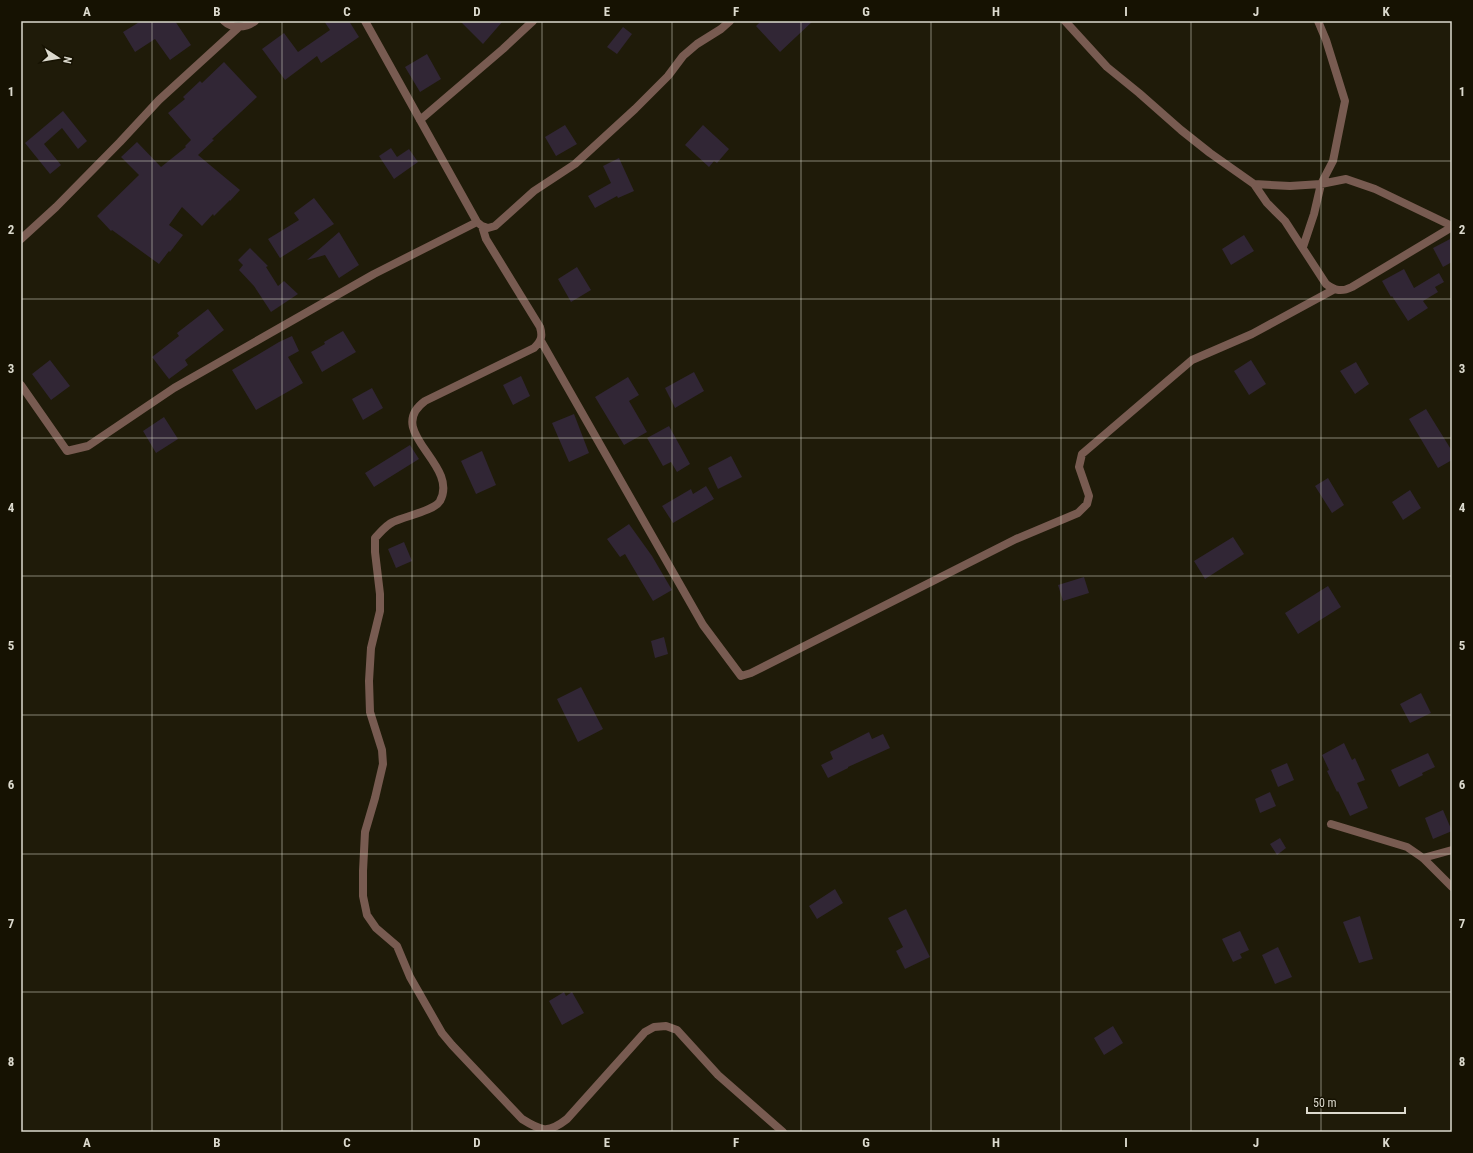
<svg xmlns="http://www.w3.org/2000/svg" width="1473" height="1153" viewBox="0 0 1473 1153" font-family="'Roboto Condensed',sans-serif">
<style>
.building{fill:#312635}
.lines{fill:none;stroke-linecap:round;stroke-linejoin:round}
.street{stroke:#785b51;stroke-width:8}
.grid{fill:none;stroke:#dcdace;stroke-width:1;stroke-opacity:0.55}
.neatline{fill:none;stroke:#dcdace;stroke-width:1.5}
.grid-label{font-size:13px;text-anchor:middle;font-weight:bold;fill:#dcdace}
</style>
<rect width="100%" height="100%" fill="#1f1b09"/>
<path class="building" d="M141 21H175L191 45 170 60 155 39 135 52 123 32Z
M324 21H349L359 37 321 63 317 56 285 80 262 49 284 33 298 52 330 30Z
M460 21H503L483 44Z
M761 21H813L780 52 756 26Z
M623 27 632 34 617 54 607 47Z
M427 54 441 79 420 92 405 67Z
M224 62 257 97 212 139 214 140 198 155 240 190 230 201V200L214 216 213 214 202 226 182 207 169 225 183 235 170 252 169 251 159 264 112 230 111 231 97 216 139 175 121 157 137 142 161 167 186 147 185 146 191 140 168 113 185 99 183 97 200 81 202 83Z
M63 111 87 141 78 149 62 128 44 144 61 165 50 174 25 143Z
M565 125 577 144 556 156 545 137Z
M703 125 729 149 717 163 714 161 709 167 685 145Z
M391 148 397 157 409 149 418 162 394 179 379 156Z
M619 158 634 191 618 198 617 196 595 208 588 196 611 183 603 166Z
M314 198 334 224 280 258 268 239 299 220 294 213Z
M339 232 359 265 339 278 325 255 307 260Z
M1244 235 1254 251 1231 265 1222 249Z
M1452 238V262L1443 267 1433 248Z
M250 248 268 266 266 267 278 286 284 281 298 294 271 312 254 286 239 270 243 265 238 260Z
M577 267 591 290 571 302 558 279Z
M1404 269 1414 288 1439 273 1444 282 1435 287 1438 292 1423 301 1428 308 1408 321 1392 296 1391 297 1382 281Z
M208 309 224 330 185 360 188 365 169 379 152 357 179 336 177 333Z
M343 331 356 352 322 372 311 352 325 344 324 342Z
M292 336 299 351 288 357 303 383 256 410 232 370 279 342Z
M50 360 70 386 51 400 32 374Z
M1251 360 1266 384 1249 395 1234 371Z
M1356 362 1369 384 1355 394 1340 371Z
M694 372 704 391 675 408 665 388Z
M521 376 530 396 513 405 503 385Z
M628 377 639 395 629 401 647 432 624 445 595 397Z
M372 388 383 408 363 420 352 399Z
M1426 409 1452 451V460L1438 468 1409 419Z
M574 414 589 453 569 462 552 423Z
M164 417 178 439 156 453 143 431Z
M669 426 690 464 677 472 671 462 663 466 647 438Z
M410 445 419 459 374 487 365 473Z
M482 451 496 485 476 494 461 461Z
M731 456 742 477 718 489 708 468Z
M1328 478 1344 505 1332 513 1315 486Z
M706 486 714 499 673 523 662 506 691 489 693 494Z
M1410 490 1421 508 1403 520 1392 502Z
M629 524 652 556 672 590 653 601 625 554 620 557 607 539Z
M1233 537 1244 554 1205 579 1194 561Z
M404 542 412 561 396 568 388 549Z
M1084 577 1089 593 1063 601 1058 585Z
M1328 586 1341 607 1298 634 1285 613Z
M664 637 668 654 655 658 651 641Z
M581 687 603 729 578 742 557 699Z
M1421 693 1431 713 1410 723 1400 704Z
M869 732 872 739 883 734 890 748 848 767V768L828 778 821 765 833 759 830 752Z
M1344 743 1352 760 1355 758 1365 780 1357 783 1368 808 1350 816 1338 791 1337 792 1327 771 1329 770 1322 755Z
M1428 753 1435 767 1422 773 1423 775 1399 787 1391 770Z
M1287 763 1294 780 1278 787 1271 770Z
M1270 792 1276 806 1260 813 1255 799Z
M1443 810 1452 831 1433 839 1425 818Z
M1280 838 1286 848 1277 855 1270 844Z
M835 889 843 903 817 919 809 906Z
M906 909 930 957 905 969 896 951 903 947 888 918Z
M1360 916 1373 959 1359 963 1343 922Z
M1240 931 1249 950 1240 954 1242 958 1233 962 1222 939Z
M1278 947 1292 977 1275 984 1262 955Z
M564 992 566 996 572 992 584 1013 562 1025 549 1001Z
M1113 1026 1123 1043 1104 1055 1094 1038Z"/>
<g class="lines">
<path class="street" d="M224 21C232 29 246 28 255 21
M365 21 477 222 482 226 486 239 540 327C543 337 541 341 534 348L425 401C383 432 460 464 440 501 434 511 405 516 393 522 386 525 380 533 375 538V552L380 594V611L371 648 369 681 370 712 382 750 383 764 375 798 365 832 363 871V896L367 915 376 928 397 946 410 977 442 1033 452 1045 522 1119C541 1131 548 1134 567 1119L645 1032 654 1027 666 1026 677 1030 718 1075 783 1132
M1065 21 1107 67 1139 93 1181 130 1210 153 1254 184 1267 203 1285 221 1326 284C1335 291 1342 292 1352 287L1452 227
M420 120 503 49 533 21
M1254 184 1290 186 1321 184 1346 179 1375 189 1452 226
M482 226 488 228 495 226 534 191 575 164 635 109 668 76 683 56 697 44 721 29 730 21
M21 239 56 207 120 142 159 100 239 27
M1303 247 1314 214 1321 184 1333 161 1345 101 1326 40 1318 21
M541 341 703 625 741 676 751 673 1016 539 1078 513 1087 504 1089 496 1079 467 1082 454 1192 360 1252 334 1333 290
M21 385 67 451 88 446 174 388 374 274 477 222
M1331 824 1407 847 1423 858 1452 887
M1423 858 1452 850"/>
</g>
<path class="grid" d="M152 21V1132M282 21V1132M412 21V1132M542 21V1132M672 21V1132M801 21V1132M931 21V1132M1061 21V1132M1191 21V1132M1321 21V1132M21 161H1452M21 299H1452M21 438H1452M21 576H1452M21 715H1452M21 854H1452M21 992H1452"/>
<rect width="1473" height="1153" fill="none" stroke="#161202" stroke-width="44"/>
<g transform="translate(58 58) rotate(102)" stroke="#161202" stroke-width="3" paint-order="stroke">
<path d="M0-3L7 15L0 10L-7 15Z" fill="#dcdace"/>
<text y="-6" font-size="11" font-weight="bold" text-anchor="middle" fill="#dcdace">N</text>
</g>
<path d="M1307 1107v6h98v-6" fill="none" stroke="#dcdace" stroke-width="2"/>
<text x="1313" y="1107" font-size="12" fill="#dcdace" stroke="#161202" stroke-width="3" paint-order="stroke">50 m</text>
<rect x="22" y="22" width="1429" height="1109" class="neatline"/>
<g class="grid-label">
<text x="87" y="16">A</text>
<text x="217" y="16">B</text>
<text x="347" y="16">C</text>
<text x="477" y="16">D</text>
<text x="607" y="16">E</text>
<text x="736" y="16">F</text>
<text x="866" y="16">G</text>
<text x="996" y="16">H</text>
<text x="1126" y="16">I</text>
<text x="1256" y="16">J</text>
<text x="1386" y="16">K</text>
<text x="11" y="96">1</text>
<text x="1462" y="96">1</text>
<text x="11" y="234">2</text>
<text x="1462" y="234">2</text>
<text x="11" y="373">3</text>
<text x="1462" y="373">3</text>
<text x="11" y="512">4</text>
<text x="1462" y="512">4</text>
<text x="11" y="650">5</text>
<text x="1462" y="650">5</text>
<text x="11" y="789">6</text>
<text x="1462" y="789">6</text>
<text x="11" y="928">7</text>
<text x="1462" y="928">7</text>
<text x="11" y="1066">8</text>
<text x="1462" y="1066">8</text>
<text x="87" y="1147">A</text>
<text x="217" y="1147">B</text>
<text x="347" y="1147">C</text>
<text x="477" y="1147">D</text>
<text x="607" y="1147">E</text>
<text x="736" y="1147">F</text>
<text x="866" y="1147">G</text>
<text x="996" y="1147">H</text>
<text x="1126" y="1147">I</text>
<text x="1256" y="1147">J</text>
<text x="1386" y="1147">K</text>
</g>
</svg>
